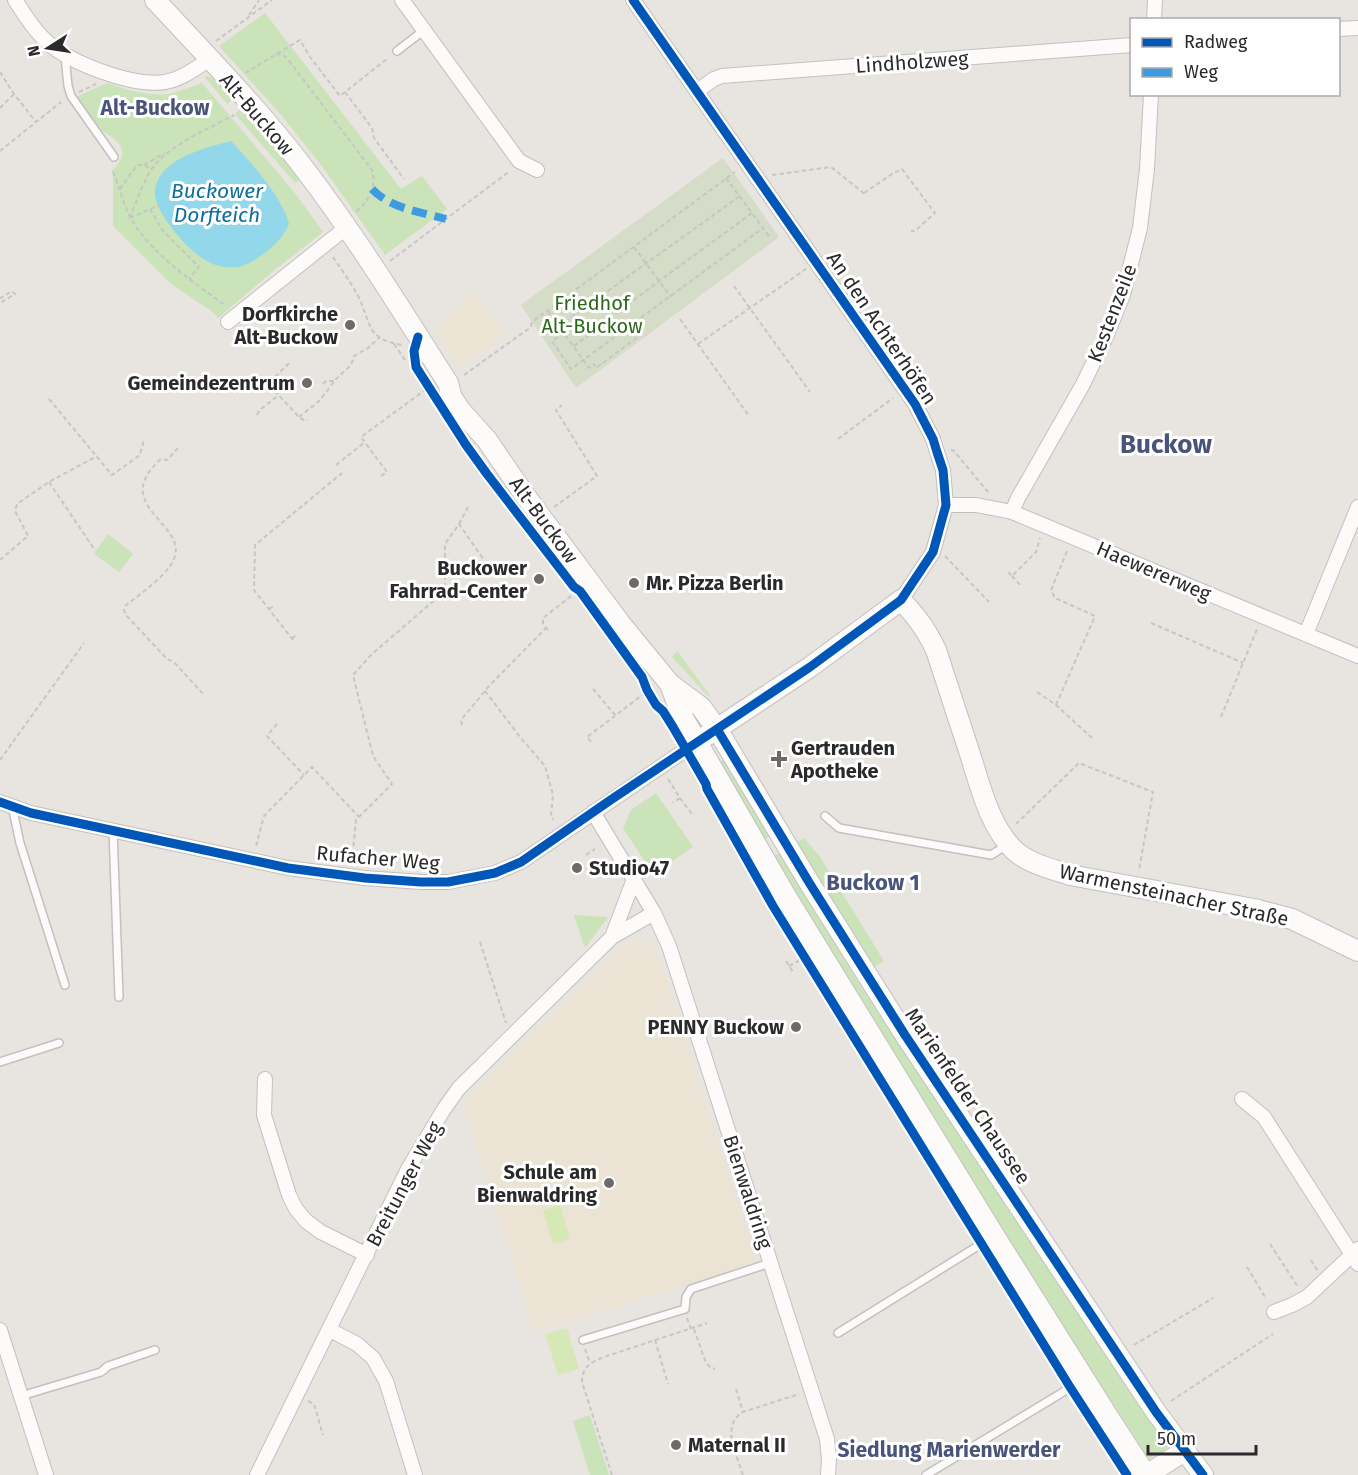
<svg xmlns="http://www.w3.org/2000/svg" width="1358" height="1475" viewBox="0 0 1358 1475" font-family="'Fira Sans',sans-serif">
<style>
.education{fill:#ebe3d4}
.green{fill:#cbe3b8}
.cemetery{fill:#d5dcc7}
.pitch{fill:#d6e8b6}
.water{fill:#93d7ea}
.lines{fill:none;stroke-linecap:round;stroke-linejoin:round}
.lane-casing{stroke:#c2c0c1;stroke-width:10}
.street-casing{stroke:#c2c0c1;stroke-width:16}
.secondary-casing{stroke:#c2c0c1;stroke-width:22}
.path{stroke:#c6c6c5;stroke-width:2;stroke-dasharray:4.5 3;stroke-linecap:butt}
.lane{stroke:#fcfbfa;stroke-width:7}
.street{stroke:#fcfbfa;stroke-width:14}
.secondary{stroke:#fcfbfa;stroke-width:20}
.quiet{stroke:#3d9ce1;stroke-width:8;stroke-dasharray:15 8;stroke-linecap:butt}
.cycleway-casing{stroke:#fff;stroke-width:13}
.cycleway{stroke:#0057b8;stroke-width:9}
.poi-dot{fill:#6c6b6a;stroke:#fff;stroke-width:2}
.labels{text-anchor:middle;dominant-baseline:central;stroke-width:6;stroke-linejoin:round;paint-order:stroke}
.street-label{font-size:20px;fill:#2a2a2a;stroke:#fff}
.park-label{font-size:20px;fill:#2c681a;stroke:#fff}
.poi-label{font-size:20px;font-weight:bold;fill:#2a2a2a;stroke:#fff;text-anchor:end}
.neighbourhood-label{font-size:21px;font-weight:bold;fill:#4a547b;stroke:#fff}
.water-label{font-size:21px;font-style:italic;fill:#0d6f9c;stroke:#fff}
.quarter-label{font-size:22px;font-weight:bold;fill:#4a547b;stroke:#fff}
.district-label{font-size:26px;font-weight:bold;fill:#4a547b;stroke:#fff}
</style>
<rect width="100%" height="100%" fill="#e8e4e0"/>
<path class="education" d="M476 292 506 335 459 367 433 328 464 306 462 302Z
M634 939 653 943 663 970 756 1262 535 1333 463 1105 482 1082 502 1062Z"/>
<path class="green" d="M265 13 401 189 422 176 447 209 385 255 321 165 283 117 219 46Z
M204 76C217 77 224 89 233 99L227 104Z
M107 83C127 90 153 98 174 93 183 90 193 86 202 83L295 193 323 232 272 272 218 318 214 313 171 284 113 226V174L111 171C116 167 121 162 122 156 125 140 104 134 95 125 87 117 82 106 76 97Z
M241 108 277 149 300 180 295 183 235 114Z
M108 534 133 554 119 572 94 554Z
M677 651 711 697 708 696 672 657Z
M724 759 770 836 763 840 720 762Z
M656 793 693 847 653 874 623 828 631 810Z
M804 838 820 857 884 961 874 967 797 842Z
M779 853 861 987 903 1051 1168 1444 1166 1450 1149 1459 1060 1322 774 856Z
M574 915 608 917 585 948Z
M590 1415 609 1475H590L573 1421Z"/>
<path class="cemetery" d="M723 158 779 237 576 388 521 305Z"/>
<path class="pitch" d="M560 1205 570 1239 553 1244 543 1210Z
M567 1328 579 1369 558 1375 545 1334Z"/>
<path class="water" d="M231 141C250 161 283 198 289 224 285 235 275 245 266 252 254 261 243 269 228 267 219 267 209 263 202 258 186 248 158 215 155 196 154 191 156 184 159 178 171 156 208 147 231 141Z"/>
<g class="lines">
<defs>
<path id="lane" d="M397 51 423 31
M65 56 68 86 71 96 114 157
M12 806 20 843 65 985
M825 816 839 828 991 855 1007 845
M113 830 119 997
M0 1062 59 1043
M838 1333 994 1236
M583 1340 685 1309 686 1297 691 1289 770 1263
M21 1396 101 1372 108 1366 155 1350
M926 1475 1083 1380"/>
<path id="street" d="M15 0C24 14 33 29 46 41 69 63 133 87 165 82 182 79 196 68 210 59
M402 0 519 161 537 170
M633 0 915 404 933 439 937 452 943 470 946 505 933 552 901 600
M1154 20 1155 0
M1338 29 1358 28
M697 91 714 79 722 76 1132 45
M228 322 347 227
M946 505H976L1012 512 1358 656
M1012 512 1018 498 1082 386 1105 339 1123 295 1140 228 1147 169 1151 94
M1306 634 1358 507
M0 802 31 813 288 868 365 878 421 882H448L495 873 521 862 697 742
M593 812 654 913 669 946 827 1439 829 1460 828 1475
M612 937 634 879
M265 1079 264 1115 289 1195 296 1209 306 1221 321 1232 367 1255
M1242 1099 1264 1117 1358 1264
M1274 1312 1292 1305 1307 1297 1358 1249
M0 1330 46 1475
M330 1330 357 1344 373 1358 386 1381 415 1475
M257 1475 408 1169 444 1109 459 1088 612 937 654 913"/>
<path id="secondary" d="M155 0C207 56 260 110 306 171 357 238 402 311 448 383L452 398 461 411 487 440 524 494 620 623 670 684 701 707 717 729 810 884 905 1035 1156 1412 1203 1475
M670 684 682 716 787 898 994 1235 1109 1418 1146 1475
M706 736 810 667 901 600C917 617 926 629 936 650 947 684 958 718 969 751 980 785 989 826 1015 851 1030 864 1052 869 1070 875L1254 909 1292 919 1358 951
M1147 1475 1184 1451"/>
</defs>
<use href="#lane" class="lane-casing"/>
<use href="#street" class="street-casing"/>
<use href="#secondary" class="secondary-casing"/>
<path class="path" d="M249 15 259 0
M216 41 272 0
M276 54 282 55 286 57 372 170C377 187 368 202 356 212
M0 72 14 94 36 122
M245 73 300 40 310 57 340 96 388 58
M79 92 96 84
M345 92 372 128 374 138 404 179
M0 108 14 94
M0 151 61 102
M144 165 165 153
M113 172C119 185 124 207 131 219 153 255 193 282 226 306
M772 175 831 167 866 195
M726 178 769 236
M120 189 137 165H143L152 169
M864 193 892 174 902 169 935 213 915 231H911
M150 209 163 231 199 267 189 279
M130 218C136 202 142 185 151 170 167 146 208 129 234 115
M130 218 159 205
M634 247 671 297
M333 257C341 269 350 281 357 294 372 322 364 340 404 345
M390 261 510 171
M734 286 810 392
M0 297 1 298 12 291 15 294 0 303
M548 311 589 368 594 364 596 368 639 336 631 326
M680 319 749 416
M559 326 740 196
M564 333 552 341 571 369 763 228
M394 344 405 360
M698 344 806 269
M574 346 659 281 752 213
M289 363 270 382V386L300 418 304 420H308
M464 375 531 327 532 322 735 172
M323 384 326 381H335
M49 399 112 475 140 455 144 439
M257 415C261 406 271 403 278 395
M299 417 318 402 327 391 336 379 351 365 354 356 368 348 379 338
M838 439 893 398
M178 448 167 460 161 459C107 507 192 524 173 561 166 576 139 595 125 606L124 610 126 615 167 659 174 662 203 694
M951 450H953L988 492
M336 465 365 442
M381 476 387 472 361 437 425 390
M49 482 92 546 96 550
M554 507 597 476 556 410 562 405
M459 524 468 507
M945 556 989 602
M0 560 28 536 15 511 17 504 49 482 97 456
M1008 572 1012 576 1036 552 1040 538
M1012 576 1021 586
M269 609 275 605
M1151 623 1243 663
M548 630 543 624V618L575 593
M292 639 297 634
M293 640 254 590 255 545 342 473
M593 689 616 716
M485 691 520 737 545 766 553 795 551 815 553 820
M1037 692 1056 705 1092 738
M1056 705 1095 616 1055 598 1051 590 1068 549
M1221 717 1257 629
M277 724 267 736 304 775
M462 725 461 720 489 686 546 628
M591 742 587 737 645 693
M0 760 84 643
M668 779 680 798 673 803
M680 798 692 814
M1016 824 1079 763 1153 792 1139 870
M256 846 264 816 312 767 359 817
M586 855 595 849
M352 861 356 820 392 784 373 756 353 675 372 654 445 591V544L459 524 484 560
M480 942 506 1023
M786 961 793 972
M789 966 800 960
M1270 1244 1298 1287
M1311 1260 1317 1270
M1247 1267 1265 1297
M687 1318 691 1329
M694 1329 706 1363 710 1367 715 1369
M655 1340 668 1384
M1134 1345 1213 1298
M585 1349 590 1363
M736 1389 743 1412
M308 1401 314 1404 323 1435
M1171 1401 1273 1334
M612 1475 582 1382C582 1367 591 1362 604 1357L707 1323
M743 1475C737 1455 720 1426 743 1412L799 1394"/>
<use href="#lane" class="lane"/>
<use href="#street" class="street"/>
<use href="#secondary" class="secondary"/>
<path class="quiet" d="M372 189C391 209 421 212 446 219"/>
<defs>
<path id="cycleway" d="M418 337 414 351 416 367 466 445 487 474 574 587 580 591 642 677 647 690 656 705 663 711 673 727 706 784 707 789 773 906 1070 1387 1127 1475
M717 729 810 884 905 1035 1156 1412 1203 1475
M0 802 31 813 288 868 365 878 421 882H448L495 873 521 862 612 799 810 667 901 600 933 552 946 505 943 470 937 452 933 439 915 404 633 0"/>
</defs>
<use href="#cycleway" class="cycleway-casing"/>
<use href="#cycleway" class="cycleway"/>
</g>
<g class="poi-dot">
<circle cx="350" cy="325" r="6"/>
<circle cx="307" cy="383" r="6"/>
<circle cx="539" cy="579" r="6"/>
<circle cx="634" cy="583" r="6"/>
<path d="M776 750h6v6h6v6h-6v6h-6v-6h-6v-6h6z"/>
<circle cx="577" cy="868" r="6"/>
<circle cx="796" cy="1027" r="6"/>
<circle cx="609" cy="1183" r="6"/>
<circle cx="676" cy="1445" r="6"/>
</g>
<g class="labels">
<g class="street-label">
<text transform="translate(912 62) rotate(-4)">Lindholzweg</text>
<text transform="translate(257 114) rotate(49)">Alt-Buckow</text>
<text transform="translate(1112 313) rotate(-69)">Kestenzeile</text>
<text transform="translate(882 328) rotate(56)">An den Achterhöfen</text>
<text transform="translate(544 520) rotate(54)">Alt-Buckow</text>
<text transform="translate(1154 571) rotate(23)">Haewererweg</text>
<text transform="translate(378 858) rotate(5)">Rufacher Weg</text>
<text transform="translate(1174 895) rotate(12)">Warmensteinacher Straße</text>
<text transform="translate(968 1096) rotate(56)">Marienfelder Chaussee</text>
<text transform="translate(404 1184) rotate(-62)">Breitunger Weg</text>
<text transform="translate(748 1192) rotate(72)">Bienwaldring</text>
</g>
<g class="park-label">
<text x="592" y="303">Friedhof<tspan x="592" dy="23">Alt-Buckow</tspan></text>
</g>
<g class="poi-label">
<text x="338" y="314">Dorfkirche<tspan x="338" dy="23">Alt-Buckow</tspan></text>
<text x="295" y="383">Gemeindezentrum</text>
<text x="527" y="568">Buckower<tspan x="527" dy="23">Fahrrad-Center</tspan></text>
<text x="646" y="583" text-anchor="start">Mr. Pizza Berlin</text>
<text x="791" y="748" text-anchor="start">Gertrauden<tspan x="791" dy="23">Apotheke</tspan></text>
<text x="589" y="868" text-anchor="start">Studio47</text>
<text x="784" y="1027">PENNY Buckow</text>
<text x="597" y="1172">Schule am<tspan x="597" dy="23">Bienwaldring</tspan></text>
<text x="688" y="1445" text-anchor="start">Maternal II</text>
</g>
<g class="neighbourhood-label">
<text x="155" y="108">Alt-Buckow</text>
<text x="949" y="1450">Siedlung Marienwerder</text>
</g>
<g class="water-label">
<text x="217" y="191">Buckower<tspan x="217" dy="24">Dorfteich</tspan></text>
</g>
<g class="quarter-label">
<text x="873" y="882">Buckow 1</text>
</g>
<g class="district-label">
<text x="1166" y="444">Buckow</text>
</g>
</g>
<rect x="1130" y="18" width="210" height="78" fill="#ffffff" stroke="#aaaaaa" stroke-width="1.5"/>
<rect x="1142" y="38" width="30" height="9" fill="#0057b8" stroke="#aaaaaa" stroke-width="1.5"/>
<text x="1184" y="48" font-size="18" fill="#2a2a2a">Radweg</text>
<rect x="1142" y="68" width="30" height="9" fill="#3d9ce1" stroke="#aaaaaa" stroke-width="1.5"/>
<text x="1184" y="78" font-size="18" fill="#2a2a2a">Weg</text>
<g transform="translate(48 48) rotate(258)" stroke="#ffffff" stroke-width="4.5" paint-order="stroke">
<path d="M0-4.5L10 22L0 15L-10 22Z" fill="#2a2a2a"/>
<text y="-9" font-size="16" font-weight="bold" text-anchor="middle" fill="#2a2a2a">N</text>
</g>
<path d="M1148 1445v9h108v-9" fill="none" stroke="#2a2a2a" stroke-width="3"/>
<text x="1157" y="1445" font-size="18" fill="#2a2a2a" stroke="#ffffff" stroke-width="4.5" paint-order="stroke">50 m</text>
</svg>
